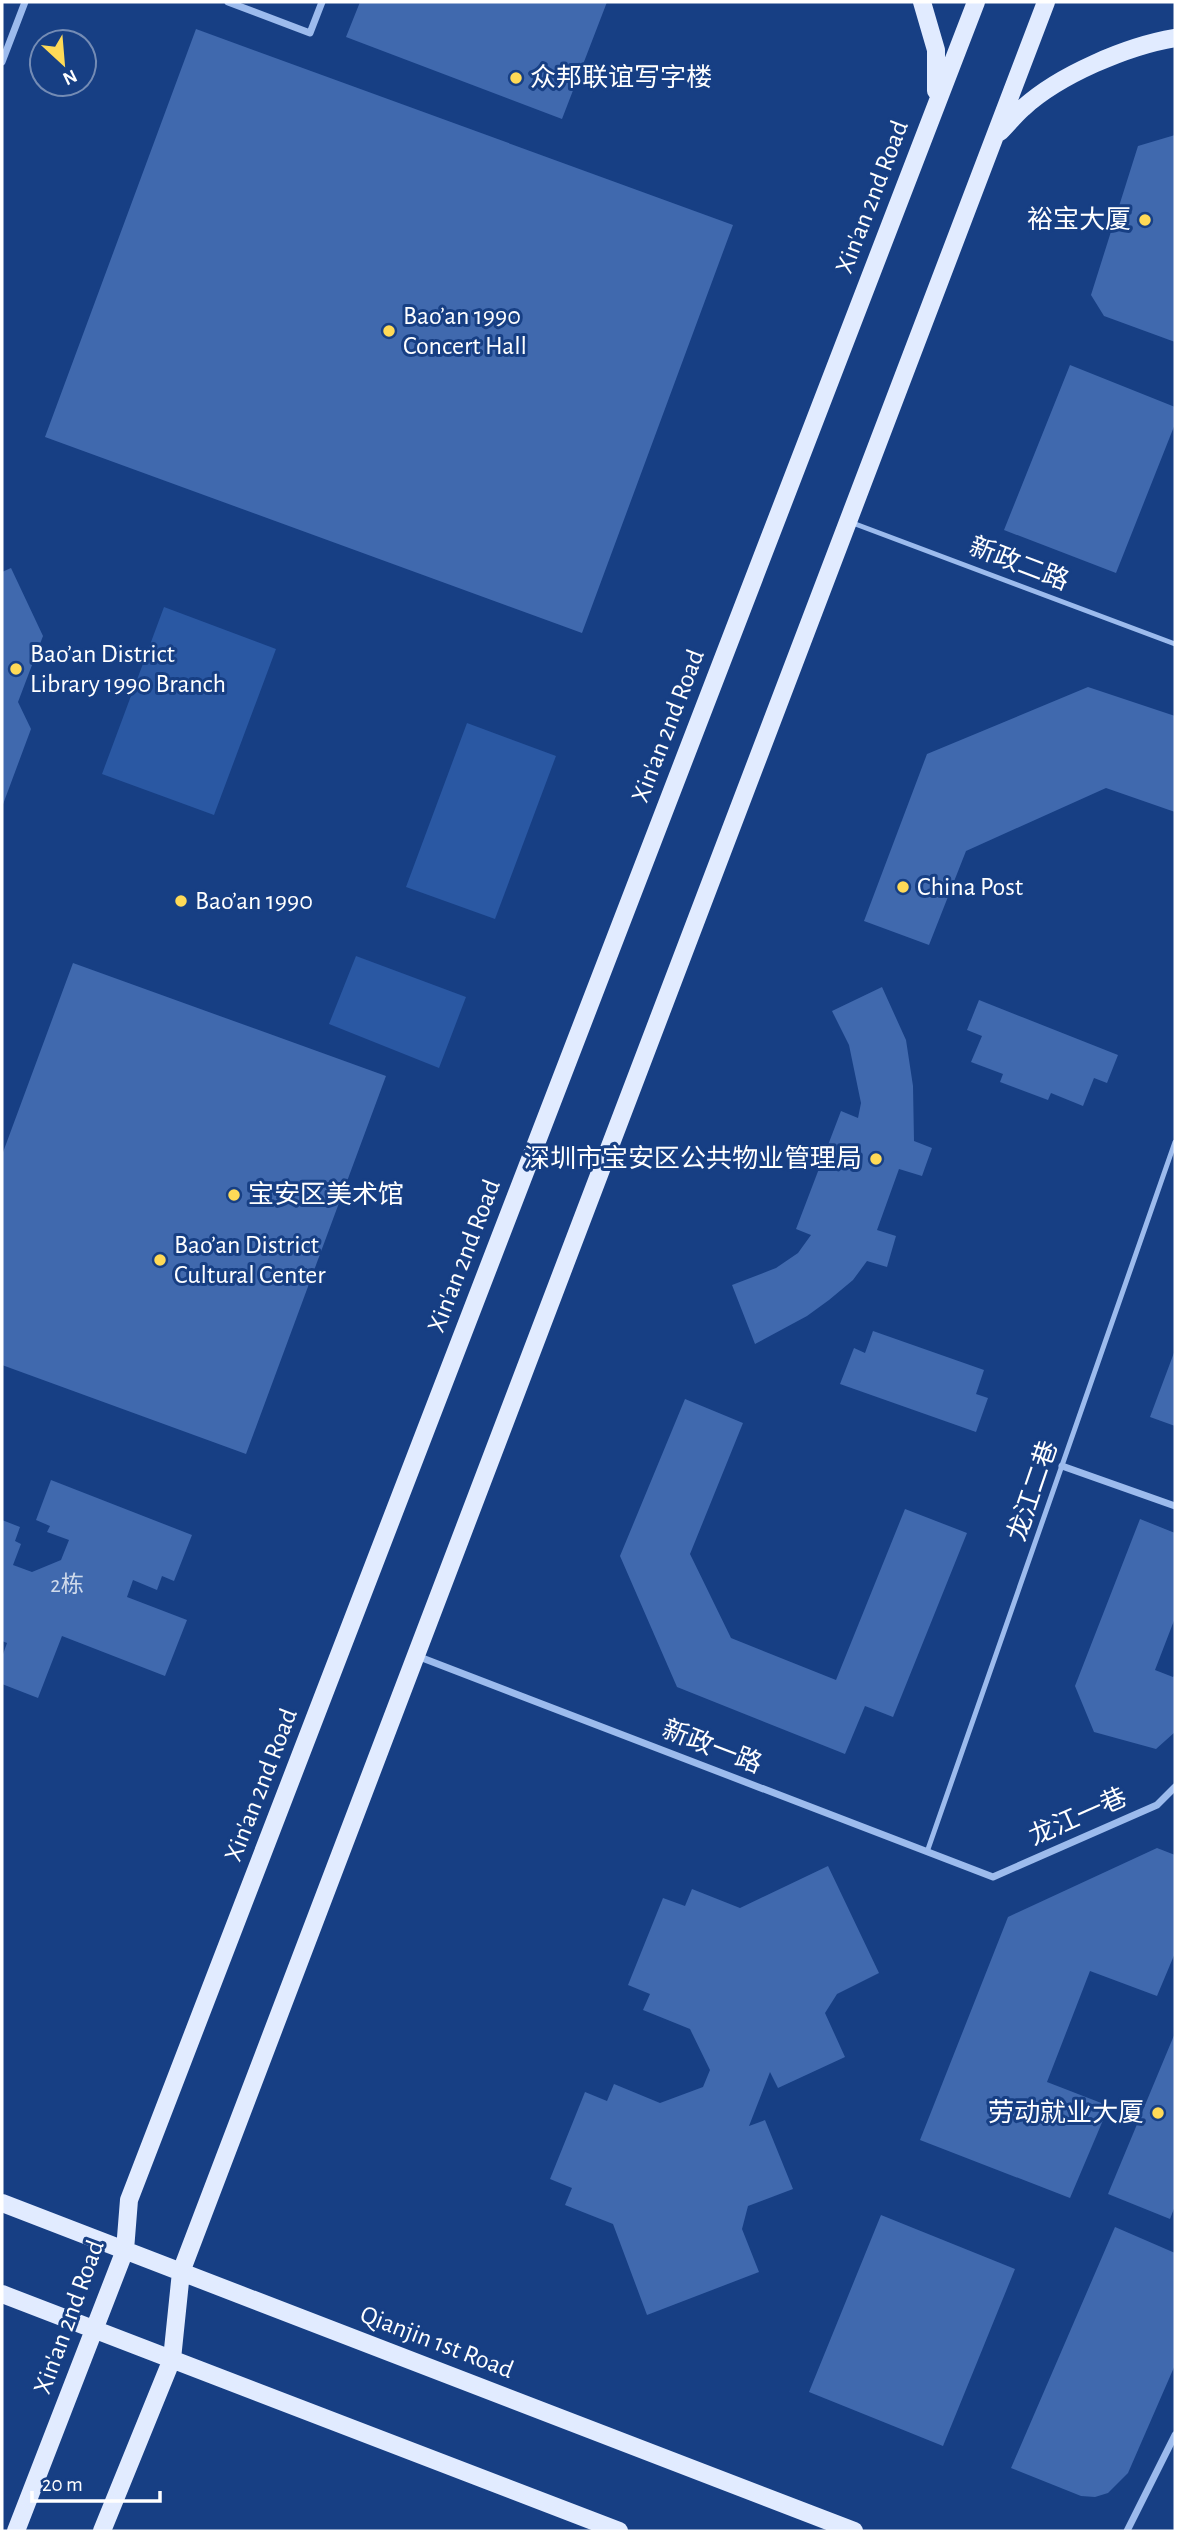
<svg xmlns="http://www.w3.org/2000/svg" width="1177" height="2533" viewBox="0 0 1177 2533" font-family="'Alegreya Sans','Noto Sans SC',sans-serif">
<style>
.green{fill:#2a58a3}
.building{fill:#4069ae}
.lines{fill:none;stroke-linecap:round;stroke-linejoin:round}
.lane{stroke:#9cbbed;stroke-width:5}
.street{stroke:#9cbbed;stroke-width:7}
.primary{stroke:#e1ebff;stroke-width:18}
.poi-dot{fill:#ffda57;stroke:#173f84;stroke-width:2.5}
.labels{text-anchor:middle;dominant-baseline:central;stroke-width:6;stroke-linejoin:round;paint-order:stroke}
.number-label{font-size:23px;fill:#cfdaeb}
.poi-label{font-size:26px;fill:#fff;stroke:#173f84;text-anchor:start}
.street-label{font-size:26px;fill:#fff;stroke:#173f84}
</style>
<rect width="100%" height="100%" fill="#173f84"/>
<path class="green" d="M164 607 276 649 214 815 102 774Z
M467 723 556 756 495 919 406 887Z
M356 956 466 997 439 1068 329 1024Z"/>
<path class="building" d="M360 2H607L562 119 346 37Z
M196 29 733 225 582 633 45 437Z
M1175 135V342L1104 316 1091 295 1138 146Z
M1070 365 1175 407V424L1116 573 1004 530Z
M11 568 43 636 18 702 31 729 2 807V572Z
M1088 687 1175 716V812L1106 788 966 851 929 945 864 921 927 754Z
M73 963 386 1076 246 1454 2 1365V1155Z
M882 987 906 1040 913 1086 914 1141 932 1148 922 1176 899 1169 877 1230 896 1236 887 1267 867 1261 853 1280 829 1300 807 1316 755 1344 732 1285 776 1268 798 1253 811 1235 796 1229 841 1111 858 1118 861 1103 849 1045 832 1011Z
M979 1000 1118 1055 1107 1083 1094 1078 1083 1106 1051 1093 1048 1100 1000 1082 1003 1074 971 1062 982 1036 967 1030Z
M873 1331 984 1370 976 1394 988 1398 976 1432 840 1384 854 1348 865 1353Z
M1175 1350V1426L1150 1417Z
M685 1399 743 1423 690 1554 731 1638 836 1680 905 1509 967 1533 893 1717 865 1706 845 1754 677 1687 620 1556Z
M51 1480 192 1535 174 1581 162 1576 157 1590 133 1580 127 1597 187 1620 165 1676 62 1636 38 1698 2 1684V1657L7 1643 2 1641V1520L20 1527 15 1541 21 1544 13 1565 32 1572 61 1560 69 1540 47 1532 50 1526 36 1520Z
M1140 1519 1175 1533V1618L1155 1670 1173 1677 1175 1675V1732L1156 1749 1094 1732 1075 1686Z
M1157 1848 1175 1855V1953L1157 1996 1090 1971 1047 2082 1109 2106 1070 2198 920 2140 1008 1917Z
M828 1866 879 1973 837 1994 825 2013 845 2057 778 2088 770 2072 749 2126 765 2120 793 2189 748 2206 742 2229 759 2272 647 2315 613 2224 565 2205 572 2188 550 2179 585 2092 607 2101 614 2084 660 2103 703 2087 710 2070 690 2029 643 2010 650 1994 628 1985 663 1898 685 1906 692 1889 740 1908Z
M1175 2033V2206L1170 2219 1108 2194Z
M881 2215 1015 2269 943 2446 809 2392Z
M1115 2227 1175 2253V2365L1128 2473 1108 2493 1095 2497 1081 2496 1011 2468Z"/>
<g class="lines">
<path class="lane" d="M850 522 1175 644
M927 1852 1175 1142"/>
<path class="street" d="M228 2 310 33 322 2
M2 62 25 2
M1062 1466 1175 1506
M417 1656 993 1877 1157 1805 1175 1787
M1127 2531 1175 2435"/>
<path class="primary" d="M922 2 936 50V91
M1000 132C1008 124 1015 115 1023 108 1059 75 1127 46 1175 38
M2 2203 854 2531
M2 2294 619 2531
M16 2531 125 2250 129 2200 976 2
M102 2531 172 2359 181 2272 1046 2"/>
</g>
<g class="poi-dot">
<circle cx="516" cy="78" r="7"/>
<circle cx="1145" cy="220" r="7"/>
<circle cx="389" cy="331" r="7"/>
<circle cx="16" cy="669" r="7"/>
<circle cx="903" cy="887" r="7"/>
<circle cx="181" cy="901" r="7"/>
<circle cx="876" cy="1159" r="7"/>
<circle cx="234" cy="1195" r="7"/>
<circle cx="160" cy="1260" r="7"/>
<circle cx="1158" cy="2113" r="7"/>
</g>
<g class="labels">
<g class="number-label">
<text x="67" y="1585">2栋</text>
</g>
<g class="poi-label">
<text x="530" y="78">众邦联谊写字楼</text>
<text x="1131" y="220" text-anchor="end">裕宝大厦</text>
<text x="403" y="316">Bao’an 1990<tspan x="403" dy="30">Concert Hall</tspan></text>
<text x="30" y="654">Bao’an District<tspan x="30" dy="30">Library 1990 Branch</tspan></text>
<text x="917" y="887">China Post</text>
<text x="195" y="901">Bao’an 1990</text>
<text x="862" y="1159" text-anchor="end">深圳市宝安区公共物业管理局</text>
<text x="248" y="1195">宝安区美术馆</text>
<text x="174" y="1245">Bao’an District<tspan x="174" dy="30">Cultural Center</tspan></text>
<text x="1144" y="2113" text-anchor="end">劳动就业大厦</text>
</g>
<g class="street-label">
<text transform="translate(872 197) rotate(-69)">Xin'an 2nd Road</text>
<text transform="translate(1019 564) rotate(21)">新政二路</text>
<text transform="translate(668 726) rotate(-69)">Xin'an 2nd Road</text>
<text transform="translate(464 1256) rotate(-69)">Xin'an 2nd Road</text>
<text transform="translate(1033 1491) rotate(-71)">龙江二巷</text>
<text transform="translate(712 1747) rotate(21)">新政一路</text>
<text transform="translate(261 1785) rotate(-69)">Xin'an 2nd Road</text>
<text transform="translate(1078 1817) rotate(-24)">龙江一巷</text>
<text transform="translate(69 2317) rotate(-70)">Xin'an 2nd Road</text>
<text transform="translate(437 2342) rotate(21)">Qianjin 1st Road</text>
</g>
</g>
<rect width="1177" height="2533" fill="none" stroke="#ffffff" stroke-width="7"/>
<g transform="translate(63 63) rotate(154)"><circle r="33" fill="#173f84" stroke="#748cb5" stroke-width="2"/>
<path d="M0-5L12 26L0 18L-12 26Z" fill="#ffda57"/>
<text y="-10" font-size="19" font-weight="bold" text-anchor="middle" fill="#ffffff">N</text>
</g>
<path d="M32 2491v10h128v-10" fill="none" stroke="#ffffff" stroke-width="3.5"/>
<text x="42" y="2491" font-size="21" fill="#ffffff" stroke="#173f84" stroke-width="5" paint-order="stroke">20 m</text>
</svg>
